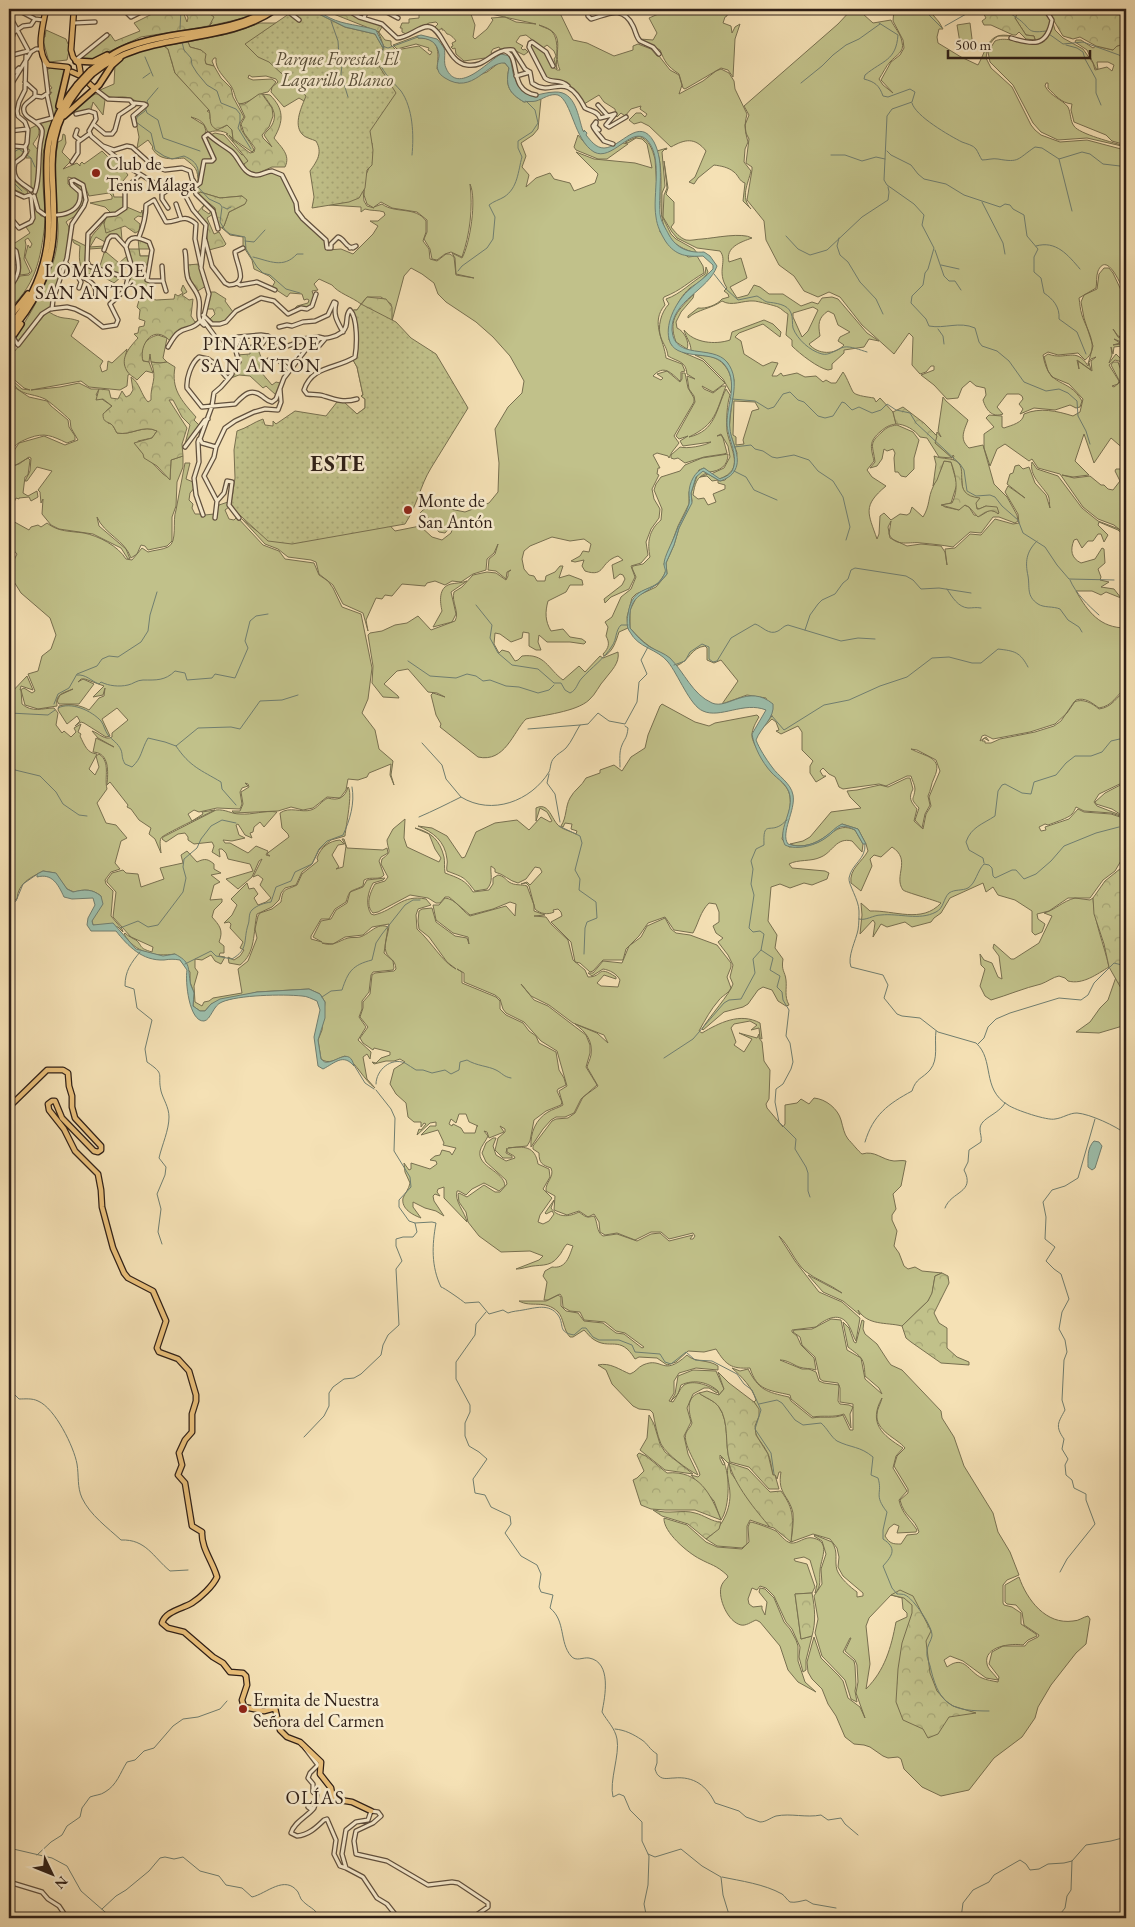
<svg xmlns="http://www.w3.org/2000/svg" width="1135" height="1927" viewBox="0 0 1135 1927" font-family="'EB Garamond',serif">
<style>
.grass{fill:#c1c18a;stroke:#787050;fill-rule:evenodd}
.forest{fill:url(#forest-crowns);stroke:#787050}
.park{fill:url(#park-dots);stroke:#787050}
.water{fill:#9cbeab;stroke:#707e70}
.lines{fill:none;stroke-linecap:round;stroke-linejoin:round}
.stream{stroke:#707e70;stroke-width:1}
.minor-casing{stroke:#60503e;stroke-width:5.5}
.major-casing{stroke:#2e1f17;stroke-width:7}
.highway-casing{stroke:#2e1f17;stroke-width:8}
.minor{stroke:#f8eccf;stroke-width:3}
.major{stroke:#eac07a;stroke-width:4.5}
.highway{stroke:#eac07a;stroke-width:5}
.minor-bridge-casing{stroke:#60503e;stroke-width:5.5;stroke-linecap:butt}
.highway-bridge-casing{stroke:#2e1f17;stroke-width:8;stroke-linecap:butt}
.minor-bridge{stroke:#f8eccf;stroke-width:3}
.highway-bridge{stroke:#eac07a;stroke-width:5}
.poi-dot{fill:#8f2418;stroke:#f8eccf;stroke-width:2}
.labels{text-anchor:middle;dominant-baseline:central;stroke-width:5;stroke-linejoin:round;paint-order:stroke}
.park-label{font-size:18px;font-style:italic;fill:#5a503a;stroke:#f8eccf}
.poi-label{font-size:18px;fill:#2e1f17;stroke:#f8eccf;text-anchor:start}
.neighbourhood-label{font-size:19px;letter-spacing:1px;fill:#2e1f17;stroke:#f8eccf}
.district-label{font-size:22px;font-weight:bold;letter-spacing:1px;fill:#2e1f17;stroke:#f8eccf}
</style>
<defs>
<pattern id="forest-crowns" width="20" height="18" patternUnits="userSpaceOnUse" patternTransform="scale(1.25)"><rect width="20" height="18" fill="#c1c18a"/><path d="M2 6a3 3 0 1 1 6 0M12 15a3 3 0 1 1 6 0" fill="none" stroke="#a6a576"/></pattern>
<pattern id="park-dots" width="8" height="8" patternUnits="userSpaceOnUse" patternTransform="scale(1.25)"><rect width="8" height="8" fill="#c1c18a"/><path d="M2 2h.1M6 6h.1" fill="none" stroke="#a6a576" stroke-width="1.8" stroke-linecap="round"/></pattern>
</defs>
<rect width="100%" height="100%" fill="#f5e1b5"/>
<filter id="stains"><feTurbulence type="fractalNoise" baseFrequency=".004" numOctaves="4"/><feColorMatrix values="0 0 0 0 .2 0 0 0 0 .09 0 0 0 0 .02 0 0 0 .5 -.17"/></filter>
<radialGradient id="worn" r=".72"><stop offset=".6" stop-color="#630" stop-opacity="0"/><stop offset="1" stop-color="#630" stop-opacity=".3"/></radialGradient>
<path class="grass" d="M214 9 218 11 224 9H260L252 14 253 16 209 26 212 23 210 14 211 10Z
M430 9H444L450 12 451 9H469L475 25 473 37 475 39 487 29 493 20 491 18 505 17 516 22 536 24 491 14 494 9H558L573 40 587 43 614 56 633 50V46L638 44 651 49 657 56H659L670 70 679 75 682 85 679 94 703 81 716 71 721 69 729 73 734 81 735 89 747 114C744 126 745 131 748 142L745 149 744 162 751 171C748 184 740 197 751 209L743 201 745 183C739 181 739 176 734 172 728 167 721 166 714 165L698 178 694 184 689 182 695 177 706 151C695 137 685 139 671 147L649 126 641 122 634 124 629 120 636 113H641L645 117 647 114 640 109 641 106 631 109 625 116 621 113 617 117 616 116 615 109 604 102 599 95 584 104C572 87 571 82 548 81L532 51 530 44 532 43 545 52 552 66 557 70H560C551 51 570 34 539 25 542 27 547 28 550 30 561 38 555 58 557 69L554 59 556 56 554 51 547 45 543 48 526 35 520 36 516 42 523 46 521 48 523 50 525 49 528 52 524 55 512 49H500L499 47 493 49 491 52 492 54 486 59 485 58 464 61 456 54 455 48 453 49 451 47 453 46 452 43 456 41C454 38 450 34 447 34L444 30H442V28L438 31 434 28 438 24 436 22 429 23 408 35 402 32V28H400L402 23H409V19L419 18V13H427Z
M670 9H682L684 13 689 14 694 9H728L727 16 725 17 723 23 731 26 732 33 735 27 740 24 735 39 733 77 728 70 721 68 685 89 683 88 679 74C667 66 665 62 660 50L640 39 653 40 657 33 649 18Z
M852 9H861L863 14 873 23 891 20C894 27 901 34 902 42 905 52 896 55 890 62 886 66 883 73 879 79L883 85 893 93 881 80 891 62 900 55 904 48 903 40 893 21 894 9H928L939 22 943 29H939L937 37 938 43 961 57 978 65C987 49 988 31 1011 36H998L994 39 988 46 986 58 991 68 1012 87 1031 125 1035 130 1041 135 1060 142 1087 140 1121 149H1126V295C1123 291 1108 249 1098 271 1096 276 1097 283 1096 288L1079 298C1080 304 1080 309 1082 315 1086 329 1101 348 1085 360L1078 353 1058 355 1048 352 1043 355C1049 390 1068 376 1082 401L1080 407 1076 408 1070 405 1055 410 1034 408 1020 414 1023 409 1019 404 1023 399 1022 396 1019 394H1007L997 407 1003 414C992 418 986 410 983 400L986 395 985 388 976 386 970 381 962 388 958 398 947 399 934 385 921 375 934 370V366H931L926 372 920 374 912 365 913 337 909 333 894 354 862 325 840 297 829 292 818 297 804 291 794 276 779 265 766 240 764 221 747 200 752 170V167L746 163 749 139 746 133 745 125 749 115 744 106 838 24Z
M1020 9H1037L1041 10V9H1044L1051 20C1048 30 1045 37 1036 42L1034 36 1026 35 1015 18Z
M260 23H280L384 47 378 31 385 40 391 41V45L396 50 419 46 430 55 432 52 428 50 429 48 416 44 397 49 393 45 417 36 418 38C440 37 439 52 437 69L459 83 487 72 500 62 505 63 509 68C505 86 509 93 524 102L541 99 538 129 533 135 521 143 526 156 522 167 529 175 526 187 536 178 550 173 554 179 570 183 574 191 595 183 598 174 576 152 594 159 635 163 652 168 647 144 642 139 636 138 628 143 625 142 639 136C649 140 652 148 655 159L660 232 688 257 697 256 703 266 704 273C688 282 682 290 664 297L663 299 665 305C650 322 664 340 666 358L682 364 685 371 681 372V379L680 381C671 373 664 364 653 376L661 380 663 378 657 374 667 371 680 382 682 379V373H685L688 388 694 398V402L674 436 679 443 672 452 669 458 668 456 657 453 653 455 660 468H658L657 474 659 475 652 489 654 499 660 509 659 518 651 529 646 542 648 555 641 563 631 566 635 577 629 589 611 597 605 603 604 599 622 585 625 579 623 575 620 574 614 579 612 565 623 560 618 556C599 562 606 578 585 571L582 566 584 560 575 562 571 561 580 556 583 551 589 552 591 544 584 539 570 541 552 537 530 546 524 551 522 559 524 569 529 575 534 576 537 581H545L546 576 555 572 560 566H563L559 578 569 575 582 580 583 585H570L566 592 548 601C545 612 545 621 551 631L563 629 570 637 582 639 586 642 584 644 570 642H547L539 635 538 642 541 650H536L529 646V633L523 632 522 638 511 642 500 634 495 633 494 644 499 653 502 650 509 652 515 661 518 660 522 656C545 653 548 669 563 680L579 666 585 672 600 656 603 658 618 652C620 663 611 671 605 679 599 685 596 694 589 700 576 712 543 715 526 719 513 732 505 763 478 757L440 727 441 724 436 715 431 695 433 693 445 697 437 693 428 692 408 669 397 671 384 684 398 696 399 698 383 697 372 683 373 666 368 635 370 633 382 631 395 625 407 623 418 616 431 630 455 621C460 612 451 602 454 592L462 587 473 575 487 572 496 573 506 580 508 576V572L511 570 507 572 506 579 496 571 488 570 489 559 495 554 498 544 494 553 487 559 486 570 473 574 461 582 452 581 445 585 435 581 427 583 425 586 402 584 392 596 385 595 382 599 376 598 366 620 368 631 363 613 343 604 333 585 319 574 316 562 311 560 288 557 278 549 265 544 242 519 268 540 345 404 357 414 365 408V399L361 396 363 395 357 367 353 360 362 347 380 515 395 531 420 526 432 537 442 540 451 533 453 527H450L445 533 439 532 432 524 431 519 424 517 420 513 423 510 439 502 450 509 465 512 489 503 498 492 499 463 495 429 508 407 522 393 524 381 510 356 493 337 476 322 446 302 438 294 434 283 422 274 411 268 404 276 392 321 391 304 381 297H367L361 304C352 297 338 293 332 285L319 279 314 284 318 290 312 291 314 297 312 304C306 310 299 306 292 311L297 306 308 303 309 300 307 299 304 300 302 294 290 293 287 297 272 287 275 282 269 276 254 269 252 260 243 246V237L230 235 222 228 224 226 229 212 245 204 242 196 220 198 200 192 198 194 200 196 215 208V217V214L199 198 194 187 201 184 205 163 215 159 205 136H209L217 144 230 152 250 174 272 171 282 176 295 202 296 211 308 226 325 240 327 250 341 249 353 254 373 234 378 226 370 221H378L385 215 384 212C379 210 371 211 365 209L361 212V207L329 205 363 190 364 201 367 206 374 208 367 204 364 195 365 180 364 179C370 166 374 158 372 143L299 98 284 107 271 92 272 87 278 82 276 79 266 76 252 77 249 75 248 78 253 80 272 79 276 82 268 92C257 93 251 103 239 104 234 97 235 92 231 86 224 76 215 70 216 58H214L212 61 214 66 206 64 201 50 190 47 188 42 232 33ZM470 184C477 199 470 244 462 258L452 253 455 258 456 274 474 278 456 275 454 257 450 254H446L437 261 430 259 429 249 423 241 426 232V221C416 206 395 214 382 204L374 207 381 202 392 208 417 212 427 220V232L424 239 430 249 432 259 437 260 445 254 451 252 462 257C470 234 473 208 470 184Z
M970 23 973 47 961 49 957 25Z
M1053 23 1055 30 1063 38 1083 49 1093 63 1095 70 1107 67 1112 71 1114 65 1108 62H1097L1098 69H1096L1087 50 1075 42 1076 40H1081L1093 48 1096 46 1113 50 1117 46 1121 45 1126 51V145L1112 141 1106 135 1074 122 1071 110 1072 104C1061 103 1055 95 1048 88V83H1046L1045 86C1051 97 1062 99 1068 107 1071 113 1070 121 1074 126 1079 134 1115 143 1125 146L1126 147 1087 138 1058 140 1041 132 1033 123 1013 85 990 62 988 52 995 41C1014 32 1046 63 1053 23Z
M46 30 66 39 68 44 71 42 67 60 49 62 42 37H45Z
M164 46 168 49 175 73 206 105 210 110 207 111 210 113V119L222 128 227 125 232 130 233 139 229 135 233 140V142L226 134H228C223 130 213 130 208 133 204 122 201 120 191 117L204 125 206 131 203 138 213 157 212 160H205L198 184C198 168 196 168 184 158 172 159 159 161 152 148L153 147 148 140 137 148 139 137 135 117 147 106C141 104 136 101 132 99 119 93 113 104 100 90L114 84 115 65C128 52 147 49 164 46Z
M53 66 65 68 66 71 60 98 50 126 43 154V185L45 214 39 209 36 198 42 127 40 123 52 119 49 96 52 92 48 94 49 90 52 88 49 84 47 70Z
M37 125C42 134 37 137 33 144L38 150 37 180 34 189 31 187V158H26L30 150 28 149 29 129Z
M215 133 224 135 242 155 244 154 248 161 244 168 235 154 210 135Z
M63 134 65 135 66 143 62 152 71 161 63 169 77 163 80 166V164L82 162 84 164 102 151 110 159 112 157 127 168 125 171 128 175 113 193 114 197H123L124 208 117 212 111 213 105 207 90 203 112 199V196L109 193 89 196C84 183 82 180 68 177V184L78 191C81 207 70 212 57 214L54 168 58 142 62 140Z
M578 135C595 156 600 157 623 143L628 144 607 159H598L576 150 574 147Z
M16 147 22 148 25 151 22 157 13 163 12 175 10 177 13 182 15 181 28 192 26 195 9 187V153Z
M667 148 666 150 665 149 662 152 665 186 662 193V216L671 234 676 239 694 249 697 253C642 241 670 187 657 151Z
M664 161 668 188 666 194 674 202V223L671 227C675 232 680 238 686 240 691 241 697 239 702 239 715 238 742 232 752 238 741 242 725 247 729 262L741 258 747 278 730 287 737 298 748 295 754 285 760 287 769 294H783L801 306 812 302 818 304 822 298 832 297 838 299 867 333 879 341 869 339 864 347 844 350V353L832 364V369L828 370C818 368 800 354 792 346V340L786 335 788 314C784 312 782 309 778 307 776 306 757 301 754 301 743 300 732 307 722 301 711 309 698 309 688 318V316L698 308C706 309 717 305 722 299L729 297 728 294 724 291 727 288C716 271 728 261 720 251L697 248 677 238 672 232 663 217 664 195 667 188ZM813 307 818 310 808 331 802 337 793 317V313ZM828 311 834 314 838 325 850 332 840 337 838 341 844 345C835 355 818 355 809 344L820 336C818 324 818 318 828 311Z
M73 181C75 182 78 183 80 185 89 192 83 208 76 215 73 218 69 219 66 222L69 227 67 251 51 306 39 315 17 342 15 338C37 303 64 259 57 216 76 215 76 209 83 196L81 190 75 183 73 184Z
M33 198 36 210 41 216H46C41 253 39 282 9 309V291L20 276 29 275 32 271 25 257 28 245 30 248 32 244 28 238 25 240 26 245 24 259 30 272 28 274 20 275C22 262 21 251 9 244V234L15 243 30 233 26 227 34 220Z
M104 220V224L121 228 122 240 115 234 109 235 105 242 96 237 90 247 104 246V248L89 249C89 232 98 233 104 220Z
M72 239 86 246 85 260 90 269 120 278 114 283 98 274H87C78 267 79 257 80 246L74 243Z
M139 249 140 256H149L141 265 140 275H146V280L150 283 145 293 139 288V293L133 288 135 284 129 282 134 269 130 256Z
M706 267 708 272C704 280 697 283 690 288 674 302 672 320 669 340L682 352 703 361 725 383 713 392 702 386 704 389 713 393 722 386H726C716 412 716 424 689 437 716 431 716 409 726 389L730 395C727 403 726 422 727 431 730 449 746 470 719 479L711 474 724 468 730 457 728 446 721 434 717 436 721 435 723 438 727 453 724 454 704 457 685 463 678 458 674 459 671 458V455L680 447C687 449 704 446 711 442L683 446 680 441 688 436 679 439 676 436 695 402 694 396 689 389 687 376 695 379 687 374C686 361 678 362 668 356 667 348 664 345 661 338 657 327 661 312 669 304L666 299C681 294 691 282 705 274Z
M1104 268H1109L1113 273 1121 290 1126 297V339L1118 336 1113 329 1118 337 1126 341V344L1114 339 1120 343 1113 345 1121 344 1126 346V348L1122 346 1114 347 1113 354 1111 347 1112 355 1109 363 1116 354 1120 358 1123 357V354L1126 357V363L1115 360 1109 365 1119 381 1118 384 1112 386 1114 387 1120 382 1111 365 1113 362H1118L1122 373 1120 363 1126 365V451L1111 438 1094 463 1084 434 1075 461 1089 475 1073 477 1062 475 1074 478 1090 476 1101 485H1104L1108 489 1113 490 1120 481 1115 471 1116 469H1126V535L1114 525 1098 519 1083 507 1060 474 1038 468 1032 459 1029 461 1005 444 997 449 990 466 984 448V434L994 427 986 418 989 415 1002 416V427L1004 428C1012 425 1023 423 1024 414 1040 407 1057 411 1073 416L1080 412 1083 399 1069 384 1052 377 1048 371 1044 357 1048 354C1066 361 1076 346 1088 366L1089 363 1091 370 1077 360 1079 369 1078 361 1092 371 1091 361 1096 357 1091 359 1088 364 1093 346 1084 318 1081 302 1084 295 1097 289 1099 274Z
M694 294 693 298 681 312 676 322 677 328C684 331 690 342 687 349L676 342C667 318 679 310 694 294Z
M47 312H49C63 321 65 316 79 321L71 336 103 361 100 366 102 372 107 370 108 361 112 363 127 349C125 358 123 367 130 374L128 375 127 386 120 390 89 387 81 381 31 390 60 387 79 383 91 389H99L96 395 112 406 106 411 108 423 112 424 117 433C131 436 144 424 157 431L152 438 138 441V448L163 474 170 479 171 460 183 456V467L177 482 176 506 172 517V541L167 546 148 550 145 546 141 545 137 554 131 558C125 540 104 534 97 517L99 526 126 549 130 559H128L121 548 93 534 59 529 51 525 42 514 43 499 41 503 40 492 38 490 52 471 37 467 27 481H25L28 475 25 477 23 493 28 496 37 491 38 497 31 501 29 497 19 498V499L16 498 9 513V469L28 458 30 460 28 475 30 471 31 458 29 457 19 464 9 467V458L19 443 44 436 65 445 78 440 71 428 70 420C65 415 49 401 45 399 30 392 19 397 11 379L22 389 30 390 24 388 11 377 10 360 14 352Z
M764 320 773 324 781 332 780 337 763 324 739 333 735 337 741 341 744 354 763 366 772 362 778 363 772 376H777L781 373 783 376 797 373 805 377 816 376 823 382 826 380 831 383H836L843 372C847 377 852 392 854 393 858 396 868 397 874 398L876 402 880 398 893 412 896 424C889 425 886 427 881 431 868 442 871 447 874 461L867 470 872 477 886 486C862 506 868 513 877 539L879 534 880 516 884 513 891 520 900 514 907 515 910 513 912 507 923 517C930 506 928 497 933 487 936 478 941 471 944 461L951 462 957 484 951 503 942 505 945 507 959 510 964 505 969 507 974 515 980 516 990 510 999 513 986 506 979 509 977 508C974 498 969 500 965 493 961 488 963 482 961 476 960 471 957 466 955 461L953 459 954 456 953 455 952 458 935 443 937 432 941 437 938 431 943 397 946 401 968 420C964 431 959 439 969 448L983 445 994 484 1007 497 1017 515 1018 521 1015 523 999 517H993L981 533 970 532 953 547C942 545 932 544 921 543 911 541 895 548 889 534L891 521 888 527 890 538 907 546 921 544 941 546 945 552 947 565 945 549 955 548 970 534 981 535 995 519 1013 524 1019 523 1018 514 1005 492 1008 486 1025 498 1007 484 1010 474 1013 473 1015 466 1019 465 1023 469 1029 467 1035 483 1046 495 1050 508C1049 504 1050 499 1048 495 1041 485 1029 475 1032 462L1037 469 1058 476 1082 508 1098 521 1119 529 1126 537 1118 530 1099 522 1098 525 1108 535 1104 542 1101 534H1098L1093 541H1088L1082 548 1077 539 1074 540C1070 550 1071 558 1081 563L1095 559 1102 548 1104 549 1105 563 1098 569 1101 577 1100 580 1109 582 1101 587 1114 589 1121 598 1106 592 1101 595 1092 591H1076C1088 612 1100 628 1126 628V667L1122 670 1124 673 1126 672V688C1116 695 1113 706 1099 708 1092 703 1085 697 1076 700L1067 713 1055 724 1030 732 993 739 985 735 982 736 980 741 986 737 989 741 984 738 982 741H985V743H991L1000 739 1035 732 1054 726 1061 721 1074 702C1083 698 1092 703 1099 709 1113 707 1116 697 1126 690V781L1099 794 1094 802 1097 806 1123 816 1112 809 1096 804 1095 802 1105 793 1126 782V816H1124L1126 818 1111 813 1084 811 1076 807C1075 809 1074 812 1072 814 1069 818 1053 823 1048 825L1045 824 1039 827 1041 831 1046 830 1045 827 1069 819 1078 809 1084 812 1111 814 1126 819V849L1122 859 1115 871 1103 880 1090 898H1068L1049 911 1037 914 1038 919 1045 924 1042 932 1035 935 1032 932V911L1015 900 998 895 993 887 986 892 983 883 950 898 941 913 934 918 931 922 912 927 905 922 887 927 881 924 873 937 875 923 873 920 860 934 862 915 861 903 870 911C894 910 922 924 941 903 934 900 905 892 903 890 893 876 912 860 892 847L881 857 874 855 870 859 872 866 861 891 851 883C849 869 862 862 868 851L866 844 858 829 842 824C828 835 809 852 790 844L803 841 810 837 831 812 861 808 850 797 847 791 857 790 880 785 888 787 907 778H910L913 789C908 798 911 802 917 809L914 821 923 829 926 814 931 806 929 797 940 771 936 760 917 750 911 749C926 757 944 757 934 778 931 784 931 790 928 796L930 805 925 814 922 828 915 820 919 808C909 797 914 801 915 789 915 785 912 780 911 776H907L886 786 879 784 843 789 839 787 835 777 829 774 823 768 820 771 823 776H826L816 782 810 773V766L813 761 802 750V732L798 726 781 734 776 731 779 730 776 722 772 719 759 731 772 716 766 698 747 695 722 704 738 681 721 660 714 663 707 660V648L705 646C690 648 691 660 676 666 668 655 659 653 649 646 642 641 636 635 630 628V610L637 596 656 587 667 574 666 563 674 545 679 528 692 501 691 493 698 473 703 471 707 473C696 477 695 484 693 495L698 499 704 498 708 505 716 502 713 494 725 489V485L718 483V480L712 481 707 476 700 477 708 474 720 481 725 480 735 469 737 453 729 430 734 380 731 370 727 362 712 354 691 351C691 342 686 338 684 330 694 343 715 345 730 340L732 332ZM734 401 755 402 759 409 752 411 743 440 744 444 736 445V437L733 435Z
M158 335 167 338 163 358 167 362 160 363 151 362 150 354 149 362 143 361C139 348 145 338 158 335Z
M695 355C702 356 709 355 715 358 728 364 734 379 731 393L723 379 703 359Z
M14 387 29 397 47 401 51 406 68 420 69 427 75 436V440L67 443C52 436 45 432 29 438 17 443 15 444 9 456V405L14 397Z
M897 425 913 432 919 440 914 458V469L906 477 901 476 898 472H895L894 458 895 453 893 449 887 451 884 449 882 459 877 466 870 468 875 462C873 445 868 444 882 432 887 427 890 426 897 425Z
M728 454C728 466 720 471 709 472L704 468 699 470 689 492V504L678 526 664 564 666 570 664 575 658 584 636 594 632 598 627 617 628 628 619 632C616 641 613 652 604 656L603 654C609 648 610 643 606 636L608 627 605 622 612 617 621 597 631 589 636 577 632 568 633 566 643 564 650 557C647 542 649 530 661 520L662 509 654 490 656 484 661 477 680 471 685 465 702 458Z
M185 463H190L186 479 193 482 195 487 190 493 189 500 193 504 192 508 195 514H202L203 516 205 515 214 514 219 505 228 502 229 507 225 510 229 519 234 520 237 517 263 545 279 551 285 559 314 563 319 575 328 581 333 588 342 607 361 614 372 668 368 699 362 713 375 730 379 749 393 761 391 775 394 785 390 775 391 764 369 773 367 777 358 780 348 779 346 790 340 798 327 797 313 808 303 810 291 807 278 811 234 813 232 811H240L243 804 241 792 249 787 248 784 245 783 248 786 242 788 240 792 242 804 240 809 217 808 199 812 194 810 188 814 192 821 203 814 202 812 215 810C207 814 162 835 161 838 159 842 161 850 161 853L155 839 149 834 151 828 139 820 131 809 127 807 128 805 110 782 107 785C108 772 110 753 93 752L96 738 114 747 98 738 92 731C99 733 105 741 112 737V733L128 720 117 708 102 719 110 736 106 737 84 723 81 722 75 726 80 721 77 716 67 724 58 710 59 706C70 703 80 705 89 710L99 698 104 696 105 688 103 695 93 697 104 686 85 679H81L78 682 83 679 94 684 79 704H59L57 701 60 695 73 689C63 693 55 694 57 706L38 709 25 705 21 690 22 704C32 713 43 708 54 708L58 713 56 725 62 733 64 731 71 737 76 732 74 728 81 724 78 732 81 734 80 736C85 746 87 753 97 754L89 769 95 775 99 767 96 756 99 754C111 762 104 777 107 789L97 803 106 823 116 825 127 838 121 841 115 863 120 869 111 872 105 880 106 884 113 891 111 916 122 929 123 932 118 927 93 925 92 921 101 896C92 889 85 889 74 892L67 889 55 873 43 871C30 878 18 883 17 899L9 903V695L27 676 33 690 21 686 20 690 24 688 32 693 35 691 28 674 38 671 42 656 51 649 56 635 50 618 21 593 11 577V566L17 554 9 545V519L29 530 31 527 38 525 41 527 47 523C58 532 70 531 84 533 99 536 118 546 126 559L132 560 142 548 148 552C154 550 162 550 168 547 178 542 172 521 176 510Z
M467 581 451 592 456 614 452 622 433 627 442 611C440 602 438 587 451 584 456 583 461 583 467 581Z
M662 704 695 722 709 726 715 723 757 715 759 717C756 722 752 729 752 735 751 745 774 773 781 781 785 786 789 789 790 797 792 811 784 825 782 839L789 847C797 846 806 846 813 844 831 839 835 821 855 830L863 844 862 852 852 841C836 837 833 852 821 857 811 862 798 859 789 864L792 868 825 871 829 873 827 879 812 885 804 883 790 888 780 884 771 887 768 921 777 935 775 948 783 959C781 971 785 971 786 980 787 989 784 996 789 1005L786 1006 778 1001 772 990 763 987 758 990 748 1004 743 1007 724 1012 703 1030 702 1029C709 1017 730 994 733 984L730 977 733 965 728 955 718 942 723 938 716 933 713 926 719 922V912L716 904 709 903C700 912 699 922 693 933L674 930 665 917 648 923 639 936 626 949 623 960H603L593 971 590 972 580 963 575 962 571 942 551 922 562 916 561 912 558 909 553 910 554 912C548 915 540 914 535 909L529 886 526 883 521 884 527 882 530 885 542 872 540 868 535 867 526 879 518 883C509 881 504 874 495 872V869L491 866C490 874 494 881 487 889L475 891C463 876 465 878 447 871 446 867 448 863 447 859 445 841 433 832 418 826L432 828 447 836 462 858 465 857 476 832 495 823 517 820 529 830 541 817 550 822 552 821 547 812 540 808 536 821V808C548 802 551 817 557 824 561 829 570 831 576 834L577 831 571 829 572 824 565 823 563 827 561 826C567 817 565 807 570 798 574 790 582 786 586 778L600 773V770L614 765 622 771 631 757 645 748 648 735 660 706Z
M348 787C353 792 346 825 345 836L331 840 319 850 312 864 302 872 296 885 285 888 281 893 279 900 272 907 257 914C253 932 256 953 240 965L229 963 228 957 234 960 240 956 244 950 240 948 243 942 230 928 231 924 229 922 224 923 232 915 237 905 231 899 247 883 249 889 254 888 258 894 254 898 258 905 266 902 271 898 260 885 263 879 258 875 253 877 262 859 259 861 252 877 238 889 226 879 253 871 250 864 228 859 226 853 222 849H219L220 857 212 852 214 846 212 842 194 844 188 840V837L185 833 178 834 166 842 162 839 163 837 216 810C226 809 231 814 240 814 253 815 264 810 277 812L264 827 260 822 254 827 253 832 250 833 252 838 245 835 238 824 236 825 239 835 245 838 232 841 223 840 225 843H230L248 853 256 846 268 851 266 855 270 856 267 854 269 852 289 837 288 834 282 828 280 813C290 806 301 813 311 810 318 808 321 801 328 798 338 801 345 798 348 787Z
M405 819 404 838 407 847 439 862 441 858 435 849 429 834 415 828C431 832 440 840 444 857 445 862 444 867 445 873 458 878 466 880 473 892L489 890 493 884V878L498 875C504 876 505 879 509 882 515 886 521 884 527 886L534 905V911L545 915 534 916 546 917 551 924 568 940 573 960 585 970 588 977C604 977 596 964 616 977V979L604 975 597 983 601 986 618 987 620 980C617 974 610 970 603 969L592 976 588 973H593L603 961 622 963 629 946 641 937 647 926 665 918 671 929 676 933 690 935 717 945 731 963V967L727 977 731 988C728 994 723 995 719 1000 711 1009 705 1020 699 1031L702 1033C719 1023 740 1012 760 1023L762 1039 760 1038 759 1028 751 1030 757 1025 750 1021 734 1024 731 1028 736 1042 734 1045 744 1052 752 1039 739 1033 757 1038 759 1034V1038L762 1042 764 1061 770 1070 769 1099 766 1104 767 1108 783 1127 785 1124V1105L797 1103 801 1099 809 1104 814 1098C826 1099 838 1109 841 1120 843 1127 844 1134 848 1139 851 1142 859 1152 862 1154 875 1150 882 1160 894 1161 898 1161 902 1160 906 1161L901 1186 893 1194 896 1209 892 1215V1220L897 1231 894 1246 899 1253 904 1266 908 1269 915 1267 922 1271 942 1273 935 1276 932 1294 928 1301 902 1326C886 1322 868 1326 858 1310L860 1315 843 1301 823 1292 808 1275 842 1293C830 1284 816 1280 805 1271 794 1261 789 1245 779 1236L795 1261 819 1292 842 1302 860 1318 856 1341C853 1336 852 1331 849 1326 841 1311 826 1318 816 1327L831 1319 841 1320 847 1350 861 1358 865 1379 882 1394 879 1388 865 1376C864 1357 862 1358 848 1347L843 1322 849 1328 854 1342 856 1343 862 1320 864 1321 863 1329 865 1334 877 1344 888 1361 891 1365 902 1370 941 1411 942 1418 954 1437 964 1466 993 1513 998 1532 1010 1552 1019 1575 1007 1580 1003 1585V1603L1004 1605 1012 1607 1021 1613V1624L1036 1634 1037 1636 1028 1640 1023 1645C1012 1643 983 1646 987 1664 988 1670 995 1674 998 1680L986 1678 963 1661 950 1656 944 1660 947 1667C965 1654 968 1672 982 1678 986 1680 993 1681 998 1682L999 1677 989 1664 992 1652 1003 1646H1025L1028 1642 1038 1637 1039 1635 1024 1625 1022 1612 1016 1605 1007 1604 1005 1602V1585L1019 1577C1027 1600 1046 1625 1073 1621 1079 1621 1083 1617 1088 1616L1090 1619 1086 1644 1076 1653 1051 1685 1038 1707 1035 1718 1022 1737 994 1758 969 1790 941 1796 922 1787 904 1769 901 1759 898 1757 888 1758 883 1756 870 1747 864 1745 854 1744 845 1737 836 1716 828 1704 822 1689 812 1679 808 1672 807 1662 814 1637 821 1658 839 1676 843 1681 848 1698 860 1707 865 1718 856 1693 858 1682 857 1665 855 1660 845 1651 851 1638H850L843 1652 854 1661 855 1666 856 1685 855 1691 857 1702 851 1699 845 1680 822 1656 815 1633 818 1619 814 1596 822 1584 821 1569 826 1554 822 1541 814 1536 815 1535 832 1542C839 1553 834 1560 837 1570 840 1578 850 1587 857 1592V1597L863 1596V1593L843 1576 838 1567 839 1557 837 1548 830 1539 813 1534 791 1542C792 1533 794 1522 793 1513 789 1495 777 1494 781 1472H779L777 1479 775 1475H773C771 1467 771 1459 767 1452 764 1445 757 1439 755 1431 753 1418 764 1416 754 1402L756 1400C752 1387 742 1377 732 1368L740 1371 748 1369C759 1390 766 1392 789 1397L791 1401 812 1418C823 1416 833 1419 843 1415L850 1430H853V1404L840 1402V1388L838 1383 823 1381 820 1379 815 1357 802 1345 800 1337 793 1332 794 1330 812 1329 816 1327 792 1330V1332L797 1336 801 1345 814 1358 816 1370C810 1368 805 1369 799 1367 792 1364 787 1360 780 1360L802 1369H809L816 1372 819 1381 824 1383 839 1385 838 1401 840 1404 849 1405 853 1407 850 1414 851 1428 844 1414C833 1418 824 1415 813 1417L791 1399 790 1395C769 1390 757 1391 750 1368 731 1369 726 1365 716 1349L704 1352 688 1351 676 1362 667 1365 657 1358 639 1357 635 1359C620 1334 610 1351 593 1339 590 1337 587 1333 584 1330L573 1337H570C563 1330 564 1318 558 1312 545 1299 531 1308 519 1301H546L558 1295 561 1297V1306L566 1311 578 1313 584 1321 603 1323 616 1333 624 1334 642 1348 644 1347 625 1333 616 1331 605 1322 584 1320 580 1312 570 1311 563 1307 562 1297 560 1294 548 1300H544L547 1282 543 1276 545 1271 552 1267C566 1269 569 1257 573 1246L567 1244C563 1248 562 1253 558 1257 550 1268 538 1264 528 1267 523 1268 521 1269 516 1269L539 1260 543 1256 530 1251 501 1252 479 1236 468 1222 466 1212 459 1202 458 1194 459 1193 467 1197 484 1185 495 1192H500L507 1184 506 1180 486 1162 482 1153 486 1143 493 1138H496L493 1146 496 1155 506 1161 515 1158 514 1156 507 1152V1148L506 1153 512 1156V1158H503L495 1150 498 1138 505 1132V1129L500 1126 504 1132 489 1138 487 1132 484 1131 488 1136C486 1141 481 1146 480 1151 477 1167 504 1171 505 1186L499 1191 484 1183 472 1189 466 1195 459 1191H457C454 1201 465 1212 467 1222L444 1198V1187L438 1189 437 1192 440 1196 435 1194 433 1196 434 1201 444 1216 436 1211 425 1208 413 1202V1207L421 1218C413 1215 401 1209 403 1198 405 1193 409 1189 410 1183L405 1172 404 1163 409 1170 411 1169V1163L430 1169 437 1164 436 1161 430 1160 435 1156 440 1155 442 1150 450 1152 452 1155 456 1148 443 1145 444 1143 438 1130 421 1135 430 1126H436V1122L430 1123 417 1135 419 1129 421 1130 426 1124 424 1123 421 1127V1122H414L408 1117 406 1103 396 1094 390 1084 394 1069 405 1062 400 1059 394 1061H386L374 1064 372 1062 376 1063 381 1058 390 1055V1052L374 1048 373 1050 363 1043 360 1038 368 1027 360 1017 363 1008V1002L370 994 372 975 375 973 394 971 396 969C395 958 389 960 386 952 383 943 389 934 389 924L372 927 363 935 345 937 333 944 322 943C333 947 338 941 348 938 352 937 356 938 360 937 370 934 377 922 388 927L384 953 393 961 394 968 393 970 373 972 371 975 369 992 362 1001V1009L359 1017 366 1027 358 1040 371 1052 370 1059 367 1054 363 1057 367 1079 375 1088C363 1079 358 1065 345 1056 336 1059 329 1065 321 1059L318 1040 322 1030 325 1002 320 994 309 989 257 992 211 1004 205 1011H200L193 1006 194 993 190 982V972L175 954C155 957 135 953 124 934L125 933C128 936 132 938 136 940 143 946 138 948 152 952L153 947 131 937 113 917 116 892 107 882V880L112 873 123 870 126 873 138 874 141 887 164 879 160 868 183 863 181 855 187 851 197 862C205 858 208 859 214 864V869L221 873 211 875 220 882 214 885 210 900 222 899V902L214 910 212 917C219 925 224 930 219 942L224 946V953H220L219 956 225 957 221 964 215 961 211 955 202 960 195 959V968L198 972 194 986 195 1002 202 1006 204 1002 209 1001 213 998 242 993 238 969 248 961 257 938 255 929 258 916 260 913 272 909 281 902C283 887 285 891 297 885L302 874 318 861 317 858C321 847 329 841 340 840L344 844 338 845 332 855 339 867 336 869 343 867 346 846 342 839H344L347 848 383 850 387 848 388 853 381 857 379 861 384 875C380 881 371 876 364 880L363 886C351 892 350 888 346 902L335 909 329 919H321L311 936V939L322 942 313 937 321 921 331 919 336 910 347 903 350 892 363 887 367 880 385 878 383 880 373 883C368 892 365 904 371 914L374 915C395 910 402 894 426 899L431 905 418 909 416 915 417 929C430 940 443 963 456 969L447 962 429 937 419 929 418 921 419 911 422 909 432 908 436 922 455 936 467 938 469 944 468 937 453 933 436 920 433 905H439L445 898C456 899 461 910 470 916L506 906 515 916 516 904 510 902 493 909 470 915 449 897H445L440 903H436L428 898 410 895 378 912 373 913C365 905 370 893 375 884L385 881 388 877 381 864 382 859C393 851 388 852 387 840L393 829ZM457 969 464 973V982L495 995 500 999 503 1009 506 1013 524 1022 541 1041 557 1051 567 1086 559 1091 563 1105C558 1108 553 1109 548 1112 536 1119 530 1133 531 1147L543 1129 551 1120 556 1117H565L574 1113 581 1099 597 1085 586 1067 590 1053V1045L586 1035 548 1006 534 1000 521 984 531 996 549 1005 573 1023 604 1035 608 1043 597 1033 575 1024C586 1032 593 1041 591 1055 590 1060 588 1063 587 1067L598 1086 583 1097 575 1113 568 1118 556 1119 552 1121 533 1146V1149L539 1153C539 1163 542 1165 551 1168 555 1177 545 1182 546 1191L555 1196 554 1210 567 1215 579 1211 588 1217 594 1214 599 1222 600 1232 605 1235 617 1233 635 1240 651 1232H661L669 1239 693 1233 695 1236 693 1239H690L693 1235 669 1241 660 1233 651 1234 637 1241 617 1234 603 1236C596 1232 598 1222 594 1216 586 1218 586 1217 579 1212 569 1217 558 1218 551 1208L554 1200 545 1213 546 1214 552 1211 554 1214 549 1221 543 1224 538 1222 540 1215 552 1198 543 1189 550 1177 549 1169 538 1164C535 1146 524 1146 508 1148L527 1146 530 1141 534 1120 546 1111 561 1105 562 1102 557 1091 558 1089 566 1085 564 1078 559 1070 556 1052 539 1043 536 1036 529 1031 523 1023 506 1015 500 1009V1001L496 997 462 983V972ZM459 1114H466L469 1122 478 1126H477L475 1133H464L461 1128 453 1124 452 1126 449 1124 451 1119 456 1123ZM882 1398C881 1403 877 1409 877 1414 875 1431 897 1438 905 1448L897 1456 894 1466 908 1489V1493L900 1500C904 1517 915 1518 919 1532L917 1534 907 1535 901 1544C893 1544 890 1544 885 1536L889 1528 894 1524 899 1526 897 1533 916 1532 917 1530C910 1519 902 1514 899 1500L907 1491 893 1468 896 1456 903 1448C882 1435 868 1423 882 1398ZM891 1595 902 1598 903 1609 907 1613V1617L896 1622C891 1648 885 1670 866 1689L870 1664 866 1626 869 1618Z
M1075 898 1090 900 1093 898C1094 922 1104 944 1109 967 1097 974 1083 985 1068 981L1065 978 1059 976C1053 977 1047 982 1041 984 1024 988 1008 995 991 1000L985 996 980 986 985 969 981 965 980 954 984 960 992 963 998 977 1002 979 999 956 993 948 994 944 1011 959H1014L1039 943 1052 916 1044 913C1055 910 1063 901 1075 898Z
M1116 977 1126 997V1025L1099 1033 1076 1032 1090 1022 1100 1008 1108 1000Z
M687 1355C695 1363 708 1359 718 1366V1370L696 1368 679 1373 674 1381V1393L669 1401 673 1402C677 1397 679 1389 684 1385 694 1379 709 1386 718 1391 708 1382 694 1379 681 1385L678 1394 671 1401 675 1394 678 1376 693 1370 716 1371 724 1389 719 1395 718 1391 717 1393 709 1388H704L693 1394 687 1408 691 1422 684 1436 688 1454 698 1475C688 1470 667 1455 661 1444 657 1435 655 1423 653 1413L650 1410 639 1409 633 1406 612 1384 606 1370 598 1365C610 1362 620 1370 630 1374 636 1372 638 1367 643 1365 663 1356 662 1378 687 1355Z
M699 1393C705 1398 714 1400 719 1407 730 1423 724 1444 730 1462L728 1463 720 1455V1459L723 1465 725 1464 721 1457C731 1470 730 1507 721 1520L714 1501 691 1475 698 1477 700 1475C698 1465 682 1444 686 1433 687 1430 691 1427 692 1423 689 1412 685 1398 699 1393Z
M729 1463 731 1473 770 1527 750 1520 747 1526V1544L742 1548 717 1546 706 1539C720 1530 730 1512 730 1495 730 1484 725 1473 729 1463Z
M664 1518 687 1525 706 1542 717 1547 742 1549 749 1542 748 1527 750 1522C754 1522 772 1529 776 1531 780 1534 785 1542 791 1543 798 1544 805 1536 813 1538 832 1542 820 1560 820 1571 819 1580 822 1586 815 1593L817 1584 810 1560 804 1557 794 1559 795 1561 807 1564 815 1587 812 1593 795 1594 801 1639 812 1636 806 1660V1670L803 1672 799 1657 800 1647 792 1629 786 1622 774 1596 766 1588 760 1586 757 1590 752 1588 748 1599 749 1604 753 1607 762 1606V1609L765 1615 767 1602 759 1592 760 1588 765 1589 774 1598 784 1622 790 1629 796 1640 798 1646V1661L805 1682 816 1692 798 1682 788 1670 780 1646 760 1622 756 1620C751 1622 746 1626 741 1625 728 1622 718 1599 721 1587 722 1583 725 1580 728 1577L727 1575C716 1565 711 1565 700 1559 688 1553 663 1532 664 1518Z"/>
<path class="forest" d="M162 9H182L187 22 188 18 184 9 211 10 210 14 214 17 209 26 141 37 95 58 89 60 80 58 105 37H108L110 34 115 41 140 31 134 23Z
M321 9H344L355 17 380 24 382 27 379 32Z
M981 9H1020L1015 18 1026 35 1034 36 1035 40 1026 39 1019 32 1016 35H1013L991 25H984L982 21 986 18Z
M1047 9H1126V51L1121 45 1117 46 1113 50 1096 46 1080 37 1073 39 1063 36Z
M188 42 190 47 201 50 206 54 205 60 206 64 214 66 221 78 231 88 233 97 244 117 240 123C241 134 250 140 254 150L252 152 233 139 232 130 227 125 217 130C207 124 212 119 209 110L175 73 168 49 164 46Z
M95 94H98L105 100 103 115 93 102 91 110 70 114V111Z
M259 94H262L272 108 273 116 269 127 262 135 263 138 272 147 264 135C266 131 270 129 272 125 279 112 269 104 263 94L270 95C284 109 284 121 274 138 281 147 291 155 285 167H272L256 174 244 168V164L248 161 233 142V140L250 153 254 152 255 148 244 133 241 124 245 117 239 104H245Z
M200 192 220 198 242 196 247 200 245 204 229 212 224 226 222 228 218 226 215 208 200 196 198 194Z
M204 205 202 209 209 214 211 211 213 214 207 218 214 234 219 232 226 244 224 246 209 250 207 237V223L197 213Z
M127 207 141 213 142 210 143 217 138 216 134 219 140 224 139 231 135 233 125 226 106 233 104 224 106 217 120 214Z
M138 238 148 243 151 249H139L140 256H149L148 265H141L140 270C133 267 130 256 127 249H139Z
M106 252 119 263 127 256 131 263 124 268 121 275 99 269 104 253Z
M199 264 206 286 196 292 191 282 187 265Z
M183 285 187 292 182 295 189 300 193 299 191 316 195 322 199 321 196 325 184 328 170 341C168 339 166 337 164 336 149 328 139 349 143 361L149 362 153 373 146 371 137 380C134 377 129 375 127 371 119 358 130 347 138 338L134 334 138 333 139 327 144 326 145 321 139 319 140 310 137 307 140 297V286L143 288 148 297 156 300 174 299 175 294 178 296 183 293 181 290Z
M211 292H215L226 299 225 301 233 312 225 321 217 324 209 320 215 314 213 309H207Z
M367 297 386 299 392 307V321L357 334 354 310H357Z
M253 348 258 349 262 360 268 358V361L263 363 261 372 272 385 276 382 280 383 276 395 266 386 263 388 250 376 239 375 231 378 234 369 240 363 237 355 250 354V352Z
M151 362 160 363 167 362 175 367C171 389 181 400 196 417L194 420 200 426 185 444 190 425 182 417 173 400H169L187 428 182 444 183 456 171 460 170 480 157 466 144 458 143 454 134 443 152 438 157 431C143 424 131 436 117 433 115 430 114 426 111 424 106 421 103 422 103 414L112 406 103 399 96 400 99 389 109 390 111 398 118 399 122 391 126 397 130 395 133 390 131 377C140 383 141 395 148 402L151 400C150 384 158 380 151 362Z
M903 407 924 423 937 436 935 443 952 458 939 457 927 438 920 437C915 430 905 424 896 424L893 412Z
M934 456C941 459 949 458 954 460 972 467 948 495 980 498L976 503 977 509H979L986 506 997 507 999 513 998 514C991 507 984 513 978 517L969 507 965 505 959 510 941 505 952 503C959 489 956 476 951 462L944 461 937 480 933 486 936 464Z
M1126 864V997L1109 967 1104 944 1094 914 1093 898 1105 881Z
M942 1273 948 1276 949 1283 934 1313 939 1323 947 1328V1348L957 1357 969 1362V1365L941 1363 911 1342 906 1338 902 1326 928 1301 932 1293 935 1276Z
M718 1372 729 1383 754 1402 759 1409V1416L755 1426 756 1435 768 1454 773 1475H775L779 1489H769L749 1467 730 1462C724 1444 730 1423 719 1407 714 1400 705 1398 699 1393L707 1391 719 1395 724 1389Z
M649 1415 654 1424 660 1444 665 1452 693 1474 665 1470 640 1450 647 1438Z
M639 1453 646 1456 667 1473C699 1470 711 1494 721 1520L695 1510H665L651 1509 641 1505 633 1480 637 1478 644 1471 637 1455Z
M729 1463 748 1469 770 1492 781 1491C795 1510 793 1519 791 1542L774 1528 770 1527C756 1511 734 1484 729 1463Z
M655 1510C668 1515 682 1509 695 1513 704 1515 712 1522 721 1522L719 1529 706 1539 688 1524 662 1516 653 1510Z
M900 1590 913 1596 931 1631 926 1641 930 1673 937 1691 946 1701 953 1706 976 1713 949 1717 938 1734 928 1738 923 1729 903 1720 896 1702 898 1669 902 1643 912 1613V1605L904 1598 891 1595Z
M812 1593C815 1609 816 1621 812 1636L801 1639 795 1594Z"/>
<path class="park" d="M296 9H309L345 27 375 34 383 48 378 60 379 66 396 93 370 131 373 150 372 165 367 170 365 188 359 198 349 202 312 208 314 197 310 171C317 161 323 153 316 141 312 139 305 138 302 134 293 124 302 106 306 96L269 62 258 57 245 44Z
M361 304 396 322 411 338 436 354 468 408C456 428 443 448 431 468 420 486 417 506 405 524L292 544 268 541 232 508 231 504 235 478 234 450 237 431C247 428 254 422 263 419L265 425 273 426V421L276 424 295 411 326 416 337 402H344L357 414 365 408V399L361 396 363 395 357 367 353 360 355 359 357 327 353 310H357Z"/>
<path class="water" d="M309 9C318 9 322 14 330 18 344 25 361 25 376 30L384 47 383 48 375 34 345 27Z
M421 35 437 39C439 41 442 45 444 48 446 54 443 62 446 68 458 96 488 61 501 54L510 56 513 73 518 86 531 96C539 95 547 92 555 92 576 91 578 117 583 131L584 132V130L587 133 586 135C591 141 596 148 604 148 621 148 639 115 654 142 665 163 658 191 660 214 661 222 666 229 669 235 677 249 689 253 704 252L710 256 717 266C709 290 671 301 672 330 674 361 712 344 727 362 743 382 727 408 730 429 731 442 742 457 735 470 732 476 726 479 720 481L703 471 696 477 691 493 692 503 679 528 674 545 666 563 667 574C649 598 626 588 630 628 636 635 642 642 650 647 657 651 664 653 670 658 685 673 692 694 712 703 728 710 748 683 773 704 775 718 761 727 756 740 759 748 766 759 772 767 778 776 791 783 793 795 796 810 780 833 788 844 801 849 816 844 826 836 832 832 835 827 842 824L858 829 866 844H863L855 830C851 828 845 825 840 827 835 829 832 834 827 837 817 845 797 851 785 845 777 830 793 813 790 796 788 784 778 780 771 772 762 762 754 747 752 734L766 710C744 701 720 719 703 711 690 706 678 674 668 662 658 649 638 648 630 632 626 627 627 620 628 614 633 582 654 595 664 575 667 570 664 568 664 564 664 557 672 543 675 535 678 524 686 515 689 504 690 500 689 497 689 493 689 483 695 471 704 468L720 479C724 477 729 476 732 471 740 457 727 438 727 423 727 404 739 381 724 364 712 349 674 362 669 339 665 322 677 300 690 289 698 282 706 277 713 269V265L703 256C687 257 676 256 666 242 661 234 657 226 656 217 652 195 664 156 646 139 631 126 612 162 594 152 574 140 572 101 558 95 550 93 543 99 536 101 532 102 528 101 524 102 509 93 505 86 509 68L505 63C487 61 473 96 445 78 442 76 439 74 438 70 436 65 439 60 439 55 438 42 429 38 418 38L417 36Z
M43 871 56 873 67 889 73 892C85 889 92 889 101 896L103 904 92 921 93 925 113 923 136 949 163 956 175 954C190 962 188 966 190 981 190 985 193 989 194 993 194 997 193 1002 193 1006L200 1011H205L211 1004 220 999 257 992 309 989 320 994 325 1002V1018L318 1040 321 1059C323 1061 325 1063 328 1062 336 1062 350 1047 354 1066 343 1053 335 1063 323 1069L318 1066 314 1037 320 1010 317 1001C312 999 307 996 302 996 283 994 238 995 222 1002 213 1005 211 1020 204 1021 189 1022 185 981 187 970L180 960C174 959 170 959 164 960 142 961 128 946 116 931H91L87 925 88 918 95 905 93 898 72 899 64 897C58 884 52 873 37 877V874Z
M1094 1141 1099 1142 1102 1146 1095 1168 1092 1170 1088 1167C1088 1158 1087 1148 1094 1141Z"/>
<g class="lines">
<path class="stream" d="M912 9 916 13 925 11 942 28
M999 9C1005 11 1012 14 1017 18 1032 28 1025 34 1046 31
M1113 9 1118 13 1126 14
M331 21 338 41 339 56 342 65 341 74 348 97
M879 23 898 35C896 61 883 60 865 75L864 79C875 82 879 85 883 96L888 97 910 89 915 92 912 102 892 109 887 116 884 180 887 185 914 204 924 215 922 225 934 248 928 269 925 273 923 285 912 296 911 303 926 319 929 326C945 329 959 321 975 328L979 342 982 346 997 351 1009 361 1024 382 1046 391 1059 389 1068 393 1077 401 1078 416 1086 431 1090 444
M945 26 975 9
M180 29 181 9
M1049 34 1063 44 1083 42 1119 55 1126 60
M182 42 184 50 191 58 192 65 197 73 207 85 217 91 221 103 236 109 240 114V121L238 128 251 149
M1066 45 1077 48 1083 52 1085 59 1096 79V93L1101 105
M382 46 388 48 418 37
M384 48C382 53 378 58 380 63 383 73 394 83 401 91 413 108 414 135 412 155
M145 57 153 76
M1126 64 1121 75 1126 87
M143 78 150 73
M801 83 822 66 833 55 846 45 859 39 880 24
M158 88 147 101 148 105 145 111 137 117 136 122 151 133 155 150 164 156 172 159 184 156C200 163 198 169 199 183
M912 103C915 116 950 136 962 142 967 144 973 145 976 149 978 152 980 157 982 160 987 160 993 158 998 159 1020 163 1017 159 1035 147L1042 148 1059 159 1082 152 1090 154 1103 164 1120 166 1126 175
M146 110 147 113 158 120 163 138 200 151
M887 151 891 155 911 165 918 174 924 179 946 184 964 195 1000 207 1005 204 1010 205 1013 209 1024 215 1027 236 1038 249 1034 257V272L1041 278 1044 293C1053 299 1060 307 1059 319L1077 332 1086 354
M9 155 19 149 31 158 35 167
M831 155H845L862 161 876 157 885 159
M1059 159 1072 211
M9 178 22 191
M198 187 209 199 220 204 222 207 220 222 225 230 230 234 245 237 246 249 257 267 263 273 270 275 286 289 300 293
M982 202 1003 243 1005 254
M223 207 227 209 231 207
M786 236 798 249 810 255 827 250 862 217 888 200 889 192 888 187
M839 238 837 246 840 255 848 262 860 282 876 299 883 314
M245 241 254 242 265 230
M1036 246C1056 240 1068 255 1080 269
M935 250 944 276 949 281H955L961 290
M253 257C270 261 283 269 297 254H303
M9 263 16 265
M941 265 959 269
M458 271 462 266 487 248 493 239 495 217 489 205C494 201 499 200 504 197 518 188 518 171 522 157L518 148V141L532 132 538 123 535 110 526 101
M714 274 725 288 738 300 757 296C761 298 764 301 767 302 775 303 788 304 791 313 793 317 792 324 793 328 797 339 810 351 822 354 829 356 837 349 844 347 851 346 860 350 867 352
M9 275 12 278
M938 329 943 336 944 344
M732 399 755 401 768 409 774 407 783 394 790 392 798 400 804 402 818 416 825 418 833 416 842 402 845 403 852 410 859 407 872 413 881 410 887 404 896 410 910 413 916 423 960 464 964 470 967 491 976 496 990 495 995 497 1002 506 1018 520 1023 533 1045 547 1057 565 1069 579 1114 580
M734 447 751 445 755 449 763 451 772 457 777 458 794 455 809 460 818 471 833 481 843 497 850 527 846 540
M734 471 746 477 754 490 777 500
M1037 541C1026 552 1025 562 1028 576 1030 587 1026 596 1038 604 1044 608 1053 606 1060 609L1068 620 1079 627 1082 632
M1070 580C1076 594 1088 605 1099 615
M947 589C952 597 958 607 968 608 973 608 976 607 981 608
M476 605 492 625 490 638 498 653 512 665 538 669 554 683H561L565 690 570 693C577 690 577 683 582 678 591 668 605 658 612 646 617 639 615 631 621 625H628
M805 630 810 615 818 604 822 600 835 594 843 583 848 579 851 570 855 568 906 576 913 580 921 589 939 588 971 593
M408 661 430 676 456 678 467 674 476 676 483 681 490 680 506 686 519 687 538 693 549 690 554 685
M674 665 685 661 690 652 702 644 709 647V659L713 662 717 661 731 638 755 624C762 626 769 636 778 631 782 629 783 626 788 625L841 641 858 638 875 639
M77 675C86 674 91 681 99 684L101 682C109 686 119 687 128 685 133 684 137 680 143 680 156 680 165 681 175 671L185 673 187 680 212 678 215 674 235 678 248 648 245 641 250 621 256 616 268 614
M54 704 58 694 69 688 77 674 97 666 102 659 109 656 118 657 141 642 148 631 150 615 157 592
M58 708C71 701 92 711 101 721 104 725 105 731 108 735 112 740 118 743 121 750 123 755 121 757 125 764L132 767C142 758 141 750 148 738L165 742 176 746 198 728 231 727 240 729 260 701 282 700 298 695
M9 715 10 713 48 715 55 710
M772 716 784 730 824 705 849 700 880 686 907 677 932 658 949 657 972 663H981L998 649C1015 651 1020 652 1028 667
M9 729 13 735 9 740
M528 729 580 725
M422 743 442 765 446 779 461 797
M176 746C190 767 201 770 221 782L222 789 236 805
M9 756 15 770 40 776 56 792 63 804 79 815 87 816
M620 767C620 759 619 752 622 745 625 738 627 738 628 728L625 726
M549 774 547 783 555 794 560 822
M419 817C433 811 447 804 461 797 492 816 531 801 549 772 551 768 550 762 554 758 557 754 562 752 566 748 572 741 575 733 580 725L588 724 598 713 609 721 625 724 637 702 639 682 647 674 641 660 648 647
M787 820C785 821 783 824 781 825 769 833 763 820 764 845L756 849 751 861 753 869 751 884 754 895 749 928 753 932 760 931 764 934 761 950 773 958 770 970 780 976 777 987 782 992 783 1000 789 1010 786 1036 790 1043 793 1062 791 1069 783 1084 776 1089 775 1102 779 1122 796 1139 795 1149 806 1167 808 1173V1191L810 1197
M559 826 580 836 582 843 575 870 580 879 579 890 596 902 597 918 587 922 585 928 584 954
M865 844C866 860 852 863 849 878 848 884 859 900 859 911 859 916 859 924 858 930 856 940 847 957 851 967L883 975 888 985 884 998 897 1014 902 1016 920 1018 938 1032 976 1043C995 1060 981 1089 1008 1105 1015 1110 1048 1121 1055 1119 1063 1118 1069 1113 1077 1113 1090 1114 1116 1126 1126 1134
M984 863 983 858 969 850 966 842C971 827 983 824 995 816L998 791 1002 785 1005 784 1022 793 1031 794 1034 782 1056 775 1066 763 1075 756H1091L1102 752 1111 741 1124 738 1126 733
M9 904 16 901 23 884 36 875
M859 919C866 921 873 915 881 915 899 913 919 921 936 912 944 908 943 899 949 893 955 889 962 891 968 888 976 883 977 871 984 864L989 865 992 868 993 876 995 878 1012 870H1016L1024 879 1036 874 1051 861 1064 846 1096 833 1119 827
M120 928 138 921 148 927 158 925 183 892 186 878 183 867 184 859 197 848 201 839 211 826 222 820 236 823
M140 952C131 963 125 971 125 986L134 989 137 1008 152 1020 145 1049 147 1062C166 1075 157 1073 161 1091 163 1099 169 1107 169 1117 169 1130 162 1145 159 1158L166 1167 165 1175 157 1194 161 1209 158 1232 162 1244
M185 964 211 951 216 956 232 959C249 949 243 941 248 925 250 920 248 914 252 910 257 905 265 903 271 902L276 887 291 881 295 872 312 864 319 849 327 841 343 835C350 820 355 803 352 787
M322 997 331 991 342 990C348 972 352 965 372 960L376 943 382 934 405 905 413 900H420
M9 1040 12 1059 9 1071
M978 1044 984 1038 988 1027 996 1019 1010 1013 1059 998 1081 1000 1088 995 1094 983 1114 963 1126 966
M664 1058 693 1039 724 1003 729 1000 741 999 755 973 753 959 761 950
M354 1065 365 1083 374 1089
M376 1084C376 1070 391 1057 405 1063 409 1065 412 1068 416 1070H423L432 1073 445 1070 451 1074 459 1070 460 1062 467 1060C477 1066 488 1066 496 1070 502 1073 504 1077 511 1078
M865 1142C873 1115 888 1104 912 1091 916 1078 922 1079 930 1070 939 1059 934 1044 936 1031
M945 1208C951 1191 976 1193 964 1170L968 1162 969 1150 981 1142C982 1137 980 1134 980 1129 980 1118 998 1115 1005 1103
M415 1223 432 1222 436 1223C432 1245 431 1266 441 1287 443 1287 463 1301 465 1303L479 1302 489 1314 503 1310 508 1313C513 1311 518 1311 523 1310 535 1308 549 1303 558 1315 565 1325 557 1332 574 1335L582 1328H586L593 1337 599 1340H619L632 1345 635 1352 660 1354 665 1362 671 1364 686 1352 695 1360 712 1361 737 1374 744 1384 752 1390 761 1410 755 1429 771 1453 774 1474
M486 1312 476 1324 475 1335 456 1362V1379L470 1405V1412L465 1423V1436L469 1446 479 1452 487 1459 473 1479 475 1493 485 1495 491 1507 510 1516 511 1524 505 1533 521 1556 537 1565 541 1574 539 1587 541 1592 553 1595 550 1608C566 1621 559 1642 571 1656 576 1662 583 1657 589 1658 612 1662 605 1697 602 1712 607 1721 615 1728 617 1739 620 1755 609 1781 613 1797L619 1794 624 1796 630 1810 642 1822V1841L649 1856 648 1885 644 1904 646 1914 644 1918
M9 1389 19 1399C25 1399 32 1398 38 1401 55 1408 74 1447 77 1464 79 1476 77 1487 82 1498 90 1515 108 1528 121 1540 146 1539 153 1557 170 1571L188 1570
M759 1404 777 1400 782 1403 795 1420 803 1425 821 1423C827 1428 831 1437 837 1441 851 1448 860 1446 873 1457L871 1475 878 1478C883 1494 873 1494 887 1512L883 1530V1539C897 1548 893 1555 883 1566L892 1588 897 1594C898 1594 904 1594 905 1595 913 1598 933 1627 932 1636 931 1641 927 1646 927 1651 926 1658 930 1663 931 1670 940 1707 954 1711 989 1711
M304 1437 324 1416 329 1406V1393L333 1387 344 1379 354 1378 361 1374 381 1355 383 1345 388 1335 399 1325 396 1269 402 1261 396 1246V1239L403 1237H413L417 1232 415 1223 409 1221 399 1207V1200L411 1187 410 1177 394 1151 395 1118 391 1109 376 1090
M1060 1572 1067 1559 1095 1524 1086 1500V1494L1074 1488 1072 1480 1066 1475 1065 1465 1068 1459 1062 1449 1064 1439C1055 1426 1058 1423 1065 1410L1062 1400 1064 1360 1067 1352 1065 1340 1059 1329 1062 1312 1069 1299 1061 1274 1054 1269 1046 1261 1055 1247 1045 1239 1046 1217 1043 1202 1052 1190 1065 1186 1078 1178 1095 1119
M1123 1697 1126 1700
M615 1729C625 1730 633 1734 642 1740 648 1744 649 1749 657 1754V1763L655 1769C656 1772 657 1775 659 1776 663 1780 669 1778 674 1778 694 1776 707 1786 715 1803L739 1811 746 1817 760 1822C766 1822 770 1818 776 1816 791 1813 806 1818 821 1815L828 1820 841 1818 845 1824 858 1835
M9 1848 52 1858 67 1866 81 1891 112 1918
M648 1854 655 1857 681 1849 702 1866 721 1877 723 1895 730 1918
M37 1855 51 1842 62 1835 67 1826 80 1817 82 1808 90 1797C95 1795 101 1795 105 1792 117 1785 120 1773 127 1762L135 1760 144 1751 154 1748 173 1726 183 1719 198 1717 220 1709 227 1701
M722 1877C741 1881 764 1884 782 1894 785 1896 787 1900 790 1902 795 1903 801 1901 806 1900L813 1904 836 1908
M102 1909 116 1896 126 1890 149 1871 160 1858 165 1857 174 1859 183 1857 200 1871 219 1876 226 1885 242 1888 252 1897C266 1894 285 1874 298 1892 299 1894 300 1897 301 1899 307 1907 316 1908 320 1918
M961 1918 963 1903 973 1890 989 1882 994 1875 1020 1860 1026 1864 1030 1870 1039 1869 1048 1864 1064 1863 1072 1861 1086 1845 1111 1841 1126 1837
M1057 1918 1065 1908 1067 1896 1071 1890 1072 1861"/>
<defs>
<path id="minor" d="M16 9 35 19 43 20
M93 9 99 12 103 9
M132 9 127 13 131 17 147 9
M285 9 299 20
M346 9 359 17 382 24 397 38C409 38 421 24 430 27 443 30 448 63 467 65 487 68 492 48 513 50L525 69 530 72 532 83C553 99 564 67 585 108 590 111 598 111 600 118
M381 9 398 18
M587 9 588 16 591 19C607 15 622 4 633 26 636 32 636 37 640 41L653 47 659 54
M644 9H650
M364 18 367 9
M9 19 13 22 28 50
M74 23 95 22
M14 32 23 26 31 25 35 19
M1011 38C1033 45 1047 47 1052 20L1045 9
M9 41 12 38 14 31
M505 51C522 57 507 90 536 95
M9 56 28 51
M26 56 25 90 19 102 17 111 18 116 25 122 28 130 27 143 25 147 26 152 23 157 15 163C11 180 21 182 31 190
M76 60 107 35
M553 66 546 52 532 42 530 43 529 47 545 78C552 84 560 78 568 86
M516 76 530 72
M9 78 19 68
M25 82 35 91V96
M9 88 31 52 36 49H41
M35 96C32 100 25 103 24 107 21 119 40 120 42 130 43 135 40 141 40 146 38 159 40 180 35 192
M35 96 42 97 48 93 44 60
M134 103 144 104 146 105 133 116 135 125
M598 105 608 116 600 118
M76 114 89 111 95 113 96 119 89 131 91 136 125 165 166 190
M608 116 615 114 606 125 609 127 626 117
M37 122 52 118 47 95
M596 122 593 126C594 130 601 137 604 141L613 144
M596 123 595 126 599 130
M93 124 105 134H112L115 130 119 115 134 105 130 100 108 99 95 89
M77 130 75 136 80 140
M10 131 27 129
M103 146 114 150 127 146 132 147 153 166 165 170 182 168 190 171 196 194 213 211 218 229
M9 150 14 146 25 147
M72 162 78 153V142L89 134
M193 180 196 186 200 183 204 161H212L214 159 204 137 208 134C215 141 223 145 231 151 240 158 242 175 257 175 262 175 267 171 272 171L282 175 296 203 297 211 303 219 326 240 327 248H331V244L338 237C345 239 345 247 353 248L356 246 350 248
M9 190 24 197 30 195
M34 196 38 210 45 215
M176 204 181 219
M168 208 162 199V194L174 186 181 187 193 210 206 225 201 268 209 294 203 320 222 346H227L238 337 261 335 268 336 284 347C292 345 299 341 307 340 319 338 332 340 342 332 350 326 344 316 350 310 358 318 357 346 355 357 337 369 312 365 304 390L307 394C312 395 318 394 324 396 336 400 344 403 357 399
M9 216 19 228 31 222 33 218 31 196
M139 237C143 227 146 216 146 205L154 200 166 222C179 222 183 213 196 224L195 239 201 266
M205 240 212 266 225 283 229 285C250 284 236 264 235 252L243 248
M9 246 16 251C20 268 20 275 9 288
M126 247C129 233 140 238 149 242L152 250 147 280 150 281H163L166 291
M185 251C187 261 185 270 188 279 191 286 198 292 199 300 201 309 195 318 204 325
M66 263C75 280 101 277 95 298
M162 266 163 281
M77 275 81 282 79 288
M128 278 89 266 87 261 88 234 106 215 116 214 125 208V189L140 175
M237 283 240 285 257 282 275 290
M52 309 53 300 67 258 72 224 84 206 86 200 83 185 74 180 71 181 72 185 80 192C82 207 71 214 57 215
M203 315 212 324H220L226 322 236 311 261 298 274 301 288 314 301 308 307 309 312 306 316 294
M279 327 287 325 292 326 303 322 315 321 328 315 334 302 336 303C333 315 337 321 343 332
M240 337 235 348 239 362 233 368 232 374 228 379 214 363 208 359 199 357C191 363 186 379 187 388L202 407 235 404C243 396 250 387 262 396 266 399 267 401 272 402L276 399 284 378 307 348 319 346 325 339
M302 339 319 337 323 338
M16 342 18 345 42 314 50 309 67 307 75 309 89 316 103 327 116 325 118 320 110 304 125 290 128 278 133 271 126 247 116 236H111L108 239 104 250
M168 347C171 342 174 336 178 333 186 326 192 331 200 321
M252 347H260L268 336
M269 360H278L290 370
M199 439 198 442 199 462 194 478 196 495 203 515
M185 447 205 420 208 419
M216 447 202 443 200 439 212 406 214 393 221 387 228 379
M215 518 217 501
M239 518 229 505 232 482 227 481 224 493 217 501 204 476 214 457 216 447 225 428 235 421 254 412 265 409 278 410 281 402 280 389
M305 1748 318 1765 310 1773 308 1778 313 1784V1792L317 1795C316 1799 316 1804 314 1808 308 1816 294 1822 291 1833L297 1836C308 1835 316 1828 324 1820L327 1819 336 1840 334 1854 340 1866 346 1868
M308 1807 314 1808 312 1810Z
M9 1882 42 1892 48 1899 59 1906 67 1918
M398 1918 387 1904 377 1898 363 1877 346 1868 342 1854 346 1830 356 1822 368 1820 371 1811 378 1812 381 1816 373 1823 356 1831 354 1841 356 1854 387 1861 428 1885 452 1882 458 1883 488 1903V1907L472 1918"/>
<path id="major" d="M46 9C43 26 35 50 48 65L67 67
M74 9 71 50 73 57 79 64 81 76
M72 72 81 76 95 89
M9 1107 47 1070H63L68 1073 69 1086 72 1096V1107L75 1118 101 1146V1150L98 1152 94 1151 62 1118 55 1101H52L48 1104 49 1110 64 1129 75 1151 98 1174 101 1190 102 1207 113 1248 124 1273 128 1278 153 1291 166 1321 157 1348 159 1352 178 1359 189 1371 196 1395V1401L192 1414V1432L185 1440 179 1453 182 1465 178 1475 185 1483 192 1526 202 1532C201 1548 213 1562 217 1577 213 1586 200 1598 192 1603 182 1609 166 1611 162 1623L168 1628 184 1632 213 1657 223 1663 230 1672 243 1673 246 1676 247 1685 242 1700 244 1707 264 1711 275 1708 280 1730 287 1737 300 1742 321 1762 320 1774 331 1788 333 1799 352 1802 371 1811"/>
<path id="highway" d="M76 61 93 62 107 55
M90 71C100 63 112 53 125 48 171 29 227 36 270 9
M92 74C147 28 220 48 276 9
M59 106 68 68
M64 116 99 85 112 65 120 58
M9 318 28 294
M9 327C31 301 45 271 48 237 50 212 46 187 47 161 47 133 60 106 77 85
M9 333C33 307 50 273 53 238 58 178 37 141 80 87
M9 342 21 324"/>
</defs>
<use href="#minor" class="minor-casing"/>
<use href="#major" class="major-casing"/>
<use href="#highway" class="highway-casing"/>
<use href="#minor" class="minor"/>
<use href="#major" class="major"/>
<use href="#highway" class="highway"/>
<defs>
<path id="minor-bridge" d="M9 331 16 342"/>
<path id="highway-bridge" d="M77 85 90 71
M80 87 92 74"/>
</defs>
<use href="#minor-bridge" class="minor-bridge-casing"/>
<use href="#highway-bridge" class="highway-bridge-casing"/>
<use href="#minor-bridge" class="minor-bridge"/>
<use href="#highway-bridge" class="highway-bridge"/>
</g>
<g class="poi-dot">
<circle cx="96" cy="173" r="5"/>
<circle cx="408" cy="510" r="5"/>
<circle cx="243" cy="1709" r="5"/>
</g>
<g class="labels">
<g class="park-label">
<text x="337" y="58">Parque Forestal El<tspan x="337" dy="21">Lagarillo Blanco</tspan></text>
</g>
<g class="poi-label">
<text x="106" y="163">Club de<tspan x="106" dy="21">Tenis Málaga</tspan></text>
<text x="418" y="500">Monte de<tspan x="418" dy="21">San Antón</tspan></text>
<text x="253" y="1699">Ermita de Nuestra<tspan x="253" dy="21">Señora del Carmen</tspan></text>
</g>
<g class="neighbourhood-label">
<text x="95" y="270">LOMAS DE<tspan x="95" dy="22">SAN ANTÓN</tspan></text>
<text x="261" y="343">PINARES DE<tspan x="261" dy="22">SAN ANTÓN</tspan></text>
<text x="315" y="1797">OLÍAS</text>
</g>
<g class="district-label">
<text x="338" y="463">ESTE</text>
</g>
</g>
<rect width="1135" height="1927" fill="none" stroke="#f5e1b5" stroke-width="30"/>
<rect x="10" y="10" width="1115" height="1907" fill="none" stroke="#2e1f17" stroke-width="2.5"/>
<rect x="15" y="15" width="1105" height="1897" fill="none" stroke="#2e1f17"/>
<g transform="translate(52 1874) rotate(133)" stroke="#f8eccf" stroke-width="4" paint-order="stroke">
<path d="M0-4L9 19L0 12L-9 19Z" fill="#2e1f17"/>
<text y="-8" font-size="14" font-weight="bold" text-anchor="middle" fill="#2e1f17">N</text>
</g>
<path d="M948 50v8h142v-8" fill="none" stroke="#2e1f17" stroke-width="2.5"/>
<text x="955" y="50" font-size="15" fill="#2e1f17" stroke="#f8eccf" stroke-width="4" paint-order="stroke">500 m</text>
<rect width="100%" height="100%" filter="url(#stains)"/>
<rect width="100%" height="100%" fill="url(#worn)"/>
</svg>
